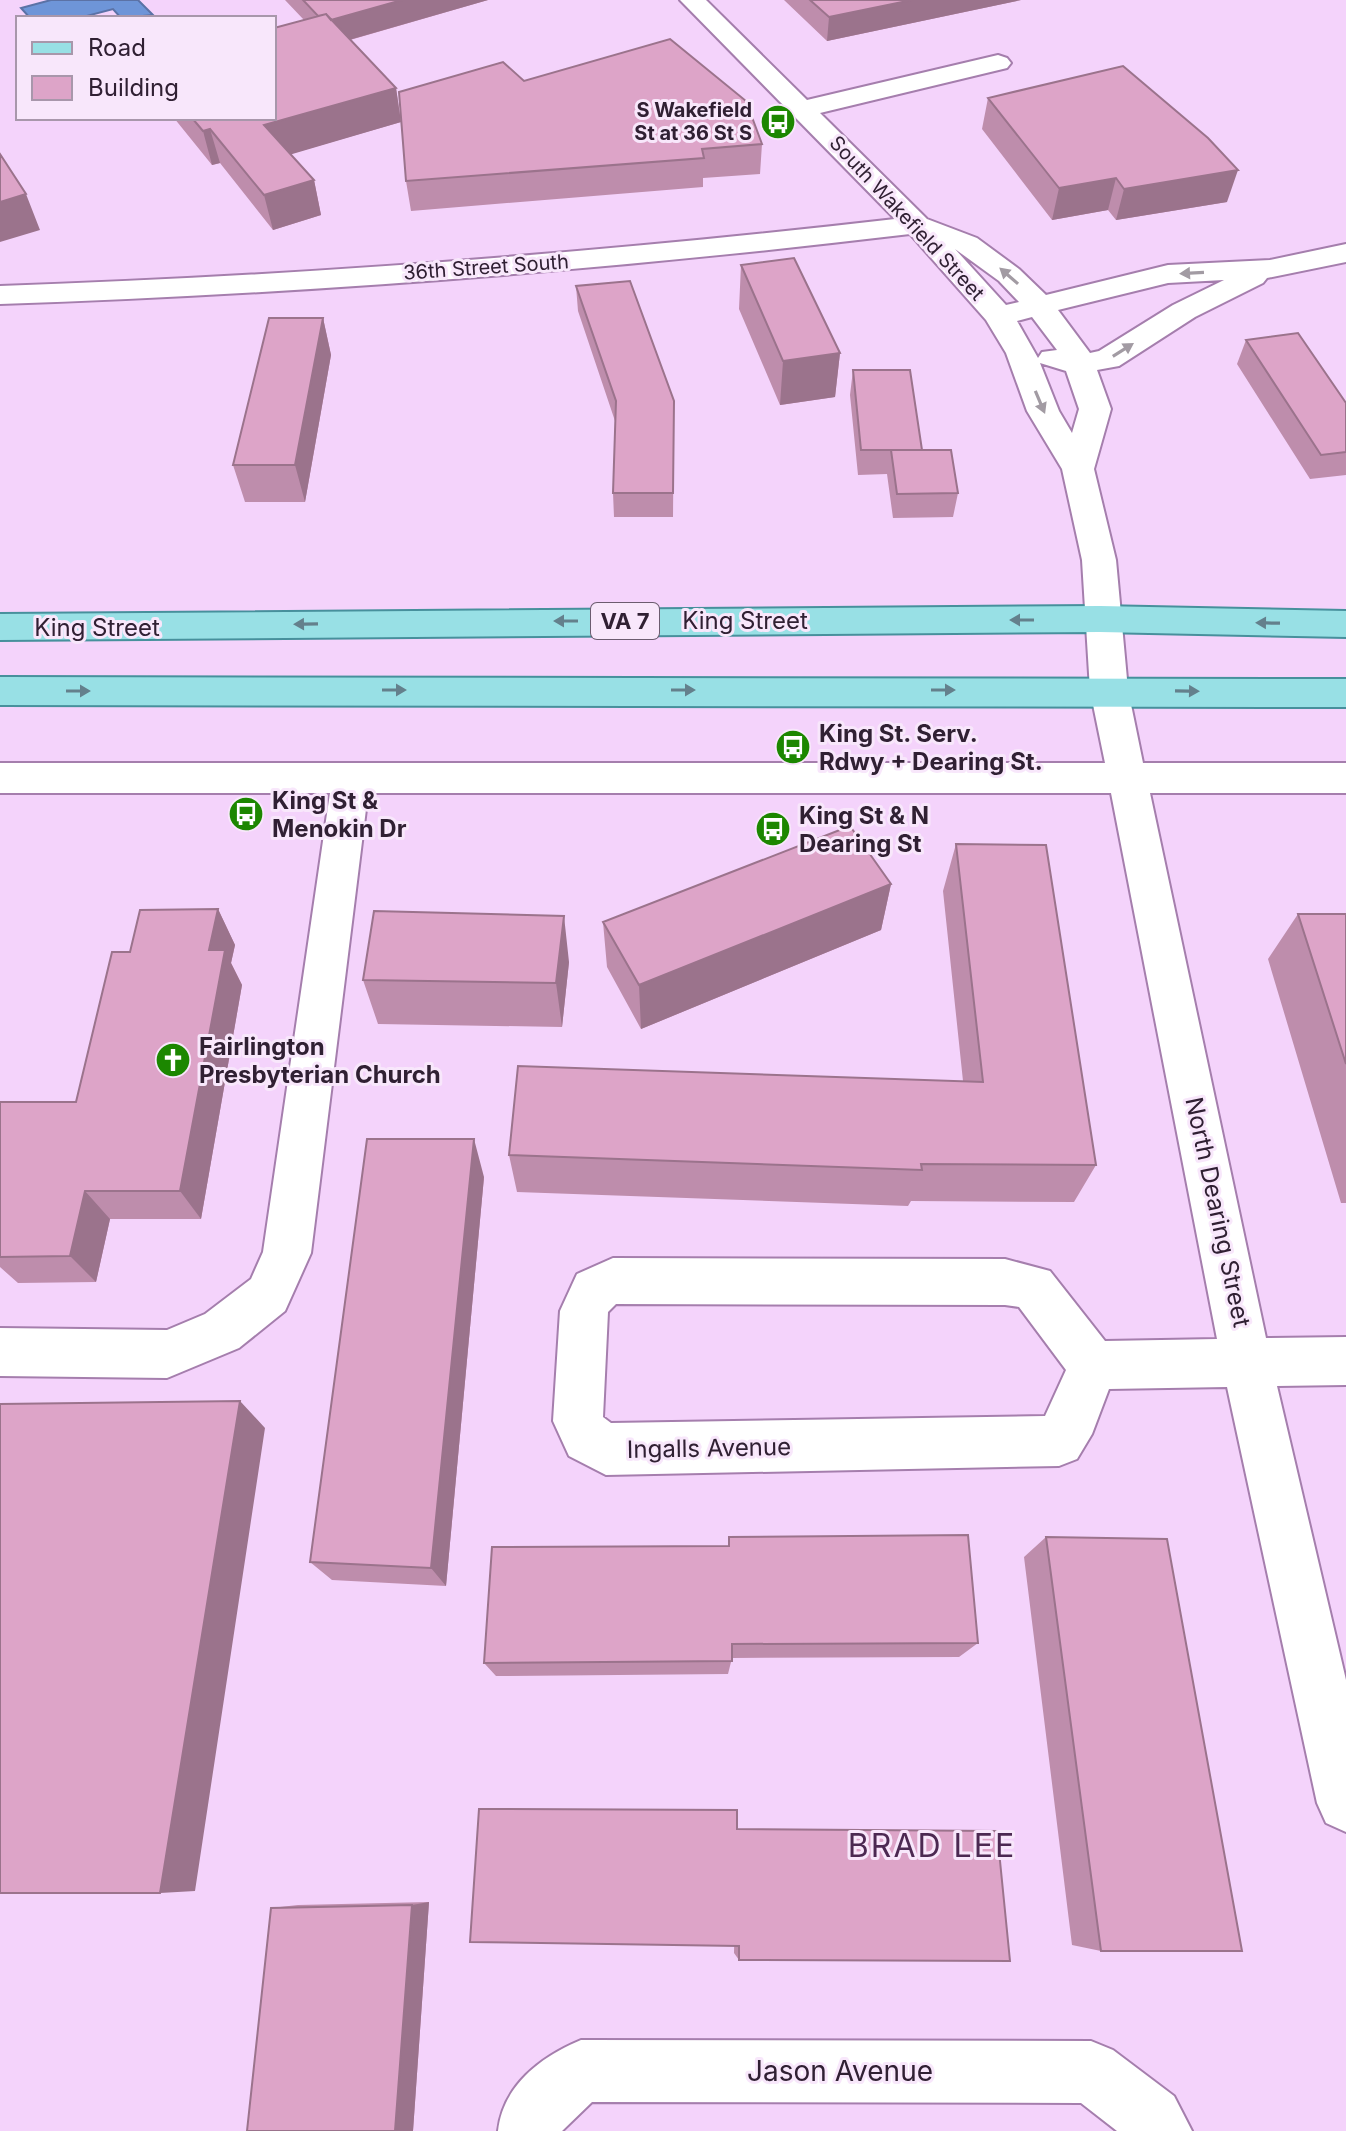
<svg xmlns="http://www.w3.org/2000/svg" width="1346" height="2131" viewBox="0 0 1346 2131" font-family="Inter,sans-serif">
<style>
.water{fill:#6e95d8;stroke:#5b72a6;stroke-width:2}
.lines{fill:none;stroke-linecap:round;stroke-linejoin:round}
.minor-casing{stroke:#a57ead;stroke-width:4}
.major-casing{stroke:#47909c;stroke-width:4}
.minor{fill:#fff;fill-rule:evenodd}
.major{fill:#98e0e5;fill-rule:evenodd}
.wall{fill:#be8dac}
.shaded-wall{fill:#9b738c}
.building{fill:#dda4c8;stroke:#9b738c;stroke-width:2}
.oneway{fill:#a29ba3}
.oneway2{fill:#64808c}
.labels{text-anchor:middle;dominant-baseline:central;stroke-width:6;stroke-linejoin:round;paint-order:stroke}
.far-poi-label{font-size:20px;font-weight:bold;fill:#302033;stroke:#f8e7fb;text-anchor:end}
.far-street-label{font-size:20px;fill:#302033;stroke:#f8e7fb}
.shield{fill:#f8e7fb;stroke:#6c5c6f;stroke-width:2}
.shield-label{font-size:22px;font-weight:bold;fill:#302033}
.street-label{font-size:24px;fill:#302033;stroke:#f8e7fb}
.poi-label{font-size:24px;font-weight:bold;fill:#302033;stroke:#f8e7fb;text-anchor:start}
.near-street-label{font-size:28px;fill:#302033;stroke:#f8e7fb}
.near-neighbourhood-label{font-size:32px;letter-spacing:2px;fill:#4c2952;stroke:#f8e7fb}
</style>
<rect width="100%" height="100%" fill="#f4d3fb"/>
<path class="water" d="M51 0H138L153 15 121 18 113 9 79 18H30L21 8Z"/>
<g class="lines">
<defs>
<path id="minor" d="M680 0H706L807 100 998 55 1007 58 1011 63 1007 68 820 113 927 219 977 238 1019 269 1046 295 1168 265 1270 260 1346 244V262L1267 278 1263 283 1195 317 1119 366 1097 370 1111 409 1094 469 1116 560 1128 690 1143 763H1346V793H1150L1266 1338 1346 1337V1385L1277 1386 1346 1680V1832L1326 1823 1317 1803 1227 1387 1109 1389 1092 1434 1077 1459 1059 1466 606 1475 569 1456 553 1421 560 1311 577 1274 613 1258 1005 1259 1050 1271 1105 1341 1217 1339 1111 793H368L311 1253 285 1311 239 1348 167 1378 0 1376V1328L167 1330 205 1314 251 1279 263 1252 330 793H0V763H1105L1090 690 1082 560 1062 469 1027 411 1006 353 986 320 910 234C608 270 304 294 0 304V286C299 276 598 253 895 219ZM955 249 999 281 1019 302 1006 305ZM1224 280 1173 305 1099 351 1090 353 1058 310 1168 283ZM1032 317 1057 350 1042 352 1038 358 1017 321ZM1040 363 1066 371 1079 409 1072 433 1059 411ZM616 1304 1005 1305 1019 1307 1066 1370 1045 1416 611 1423 603 1417 608 1312Z
M581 2040 1091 2041 1113 2050 1174 2096 1192 2131H1117L1081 2103 592 2102 562 2131H498C503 2086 540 2057 581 2040Z"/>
<path id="major" d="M1100 606 1346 611V637L1100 632 0 640V614Z
M0 677 1346 679V707L0 705Z"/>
</defs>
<use href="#minor" class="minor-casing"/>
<use href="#major" class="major-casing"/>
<use href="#minor" class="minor"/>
<use href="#major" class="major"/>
</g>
<path class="wall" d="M285 0H488L350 40 396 88 401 122 290 154 314 180 321 215 273 230 220 163 212 165 174 118H274L304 20Z
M784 0H1021L827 41Z
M524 81 762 144 760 174 703 178V187L411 211 406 181Z
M988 98 1227 202 1116 220 1108 210 1052 220 982 129Z
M741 265 840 353 835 397 780 405 739 309Z
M576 286 674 401 673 517H614L613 493 615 421 578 311Z
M323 318 331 355 305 502H245L233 465Z
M1246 340 1346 403V475L1310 479 1237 364Z
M853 370 958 493 953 517 893 518 887 474 858 475 850 395Z
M956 844 1096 1165 1074 1202 911 1201 908 1206 517 1192 509 1155 963 1081 943 891Z
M891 884 881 930 641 1029 607 967 603 922Z
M218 909 235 945 231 963 242 985 201 1219H110L96 1282 18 1283 0 1267V1102H76L130 952Z
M1298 914H1346V1203H1341L1268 959Z
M569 962 562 1027 378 1024 363 980Z
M484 1177 446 1586 332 1580 310 1562Z
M729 1537 978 1643 959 1657 732 1658 728 1674 496 1676 484 1663 728 1546Z
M1046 1537 1101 1951 1072 1945 1024 1557Z
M737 1810 739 1960 734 1953Z
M429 1902 413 2131 271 1908 298 1905Z"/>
<path class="shaded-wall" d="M402 0H488L328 46 323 22Z
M912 0H1021L827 41 829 17Z
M396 88 401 122 272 160 264 125Z
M210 129 220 163 212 165 203 131Z
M1238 170 1227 202 1116 220 1124 189Z
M1116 178 1108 210 1052 220 1059 188Z
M314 180 321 215 273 230 264 195Z
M26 194 40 230 0 242V202Z
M323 318 331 355 305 502 295 465Z
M840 353 835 397 780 405 783 361Z
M891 884 881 930 641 1029 639 985Z
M218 909 235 945 231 963 242 985 201 1219 180 1191 209 950Z
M564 916 569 962 562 1027 556 983Z
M474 1139 484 1177 446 1586 431 1568Z
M85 1191 110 1219 96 1282 70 1256Z
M240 1401 265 1428 195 1891 160 1893Z
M429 1902 413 2131H395L412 1905Z"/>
<path class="building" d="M303 0H402L331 20 326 14 318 16Z
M810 0H912L829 17Z
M326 14 396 88 264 125 314 180 264 195 210 129 203 131 192 118H274V28Z
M670 39 746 101 762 144 702 149 704 158 406 181 399 92 503 62 524 81Z
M1123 66 1208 138 1238 170 1124 189 1116 178 1059 188 988 98Z
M0 154 26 194 0 202Z
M794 258 840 353 783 361 741 265Z
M630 281 674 401 673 493H613L616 401 576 286Z
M269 318H323L295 465H233Z
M1298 333 1346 403V452L1321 455 1246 340Z
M853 370H910L922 450H891H951L958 493 897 494 891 450H861Z
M850 826 891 884 639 985 603 922Z
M956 844 1046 845 1096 1165 921 1164 922 1170 509 1155 518 1066 983 1082Z
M218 909 209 950H225L180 1191H85L70 1256 0 1257V1102H76L112 952H130L140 910Z
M374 911 564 916 556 983 363 980Z
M1298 914H1346V1064Z
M367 1139H474L431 1568 310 1562Z
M240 1401 160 1893H0V1404Z
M968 1535 978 1643 732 1644V1661L484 1663 492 1547 729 1546V1537Z
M1046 1537 1167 1539 1242 1951H1101Z
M479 1809 737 1810V1829L997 1831 1010 1961 739 1960V1946L470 1942Z
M412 1905 395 2131H247L271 1908Z"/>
<defs><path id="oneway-solid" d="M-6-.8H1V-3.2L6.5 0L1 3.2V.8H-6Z" transform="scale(2)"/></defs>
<g class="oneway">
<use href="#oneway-solid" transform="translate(1192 273) rotate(177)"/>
<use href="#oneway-solid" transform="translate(1009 276) rotate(-139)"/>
<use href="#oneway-solid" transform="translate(1123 350) rotate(-32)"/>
<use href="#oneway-solid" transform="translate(1040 402) rotate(67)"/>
</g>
<g class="oneway2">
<use href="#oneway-solid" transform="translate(1022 620) rotate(180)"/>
<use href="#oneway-solid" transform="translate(566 621) rotate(180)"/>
<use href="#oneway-solid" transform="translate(1268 623) rotate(-179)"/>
<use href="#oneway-solid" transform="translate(306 624) rotate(179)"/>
<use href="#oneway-solid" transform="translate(394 690)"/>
<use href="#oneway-solid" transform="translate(683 690)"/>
<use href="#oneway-solid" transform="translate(943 690)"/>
<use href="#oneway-solid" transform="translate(78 691)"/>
<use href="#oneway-solid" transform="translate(1187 691) rotate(1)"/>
</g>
<defs>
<symbol id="bus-disc" viewBox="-11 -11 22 22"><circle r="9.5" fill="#1c8700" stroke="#f8e7fb"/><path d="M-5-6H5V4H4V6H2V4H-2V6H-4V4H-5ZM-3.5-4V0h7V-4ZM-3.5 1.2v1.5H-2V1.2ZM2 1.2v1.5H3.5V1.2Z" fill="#fff"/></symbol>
<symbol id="church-disc" viewBox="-11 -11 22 22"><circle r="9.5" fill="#1c8700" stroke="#f8e7fb"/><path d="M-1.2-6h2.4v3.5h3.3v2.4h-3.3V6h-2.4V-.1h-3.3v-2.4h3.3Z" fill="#fff"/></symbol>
</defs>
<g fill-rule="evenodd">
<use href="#bus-disc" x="758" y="102" width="40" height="40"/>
<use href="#bus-disc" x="773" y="727" width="40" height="40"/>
<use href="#bus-disc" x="226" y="794" width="40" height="40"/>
<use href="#bus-disc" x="753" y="809" width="40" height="40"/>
<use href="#church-disc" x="153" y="1040" width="40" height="40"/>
</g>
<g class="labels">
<g class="far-poi-label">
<text x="752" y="110">S Wakefield<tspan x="752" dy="23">St at 36 St S</tspan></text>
</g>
<g class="far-street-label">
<text transform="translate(907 218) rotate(47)">South Wakefield Street</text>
<text transform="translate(486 267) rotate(-4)">36th Street South</text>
</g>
<rect class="shield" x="591" y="603" width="68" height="36" rx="6"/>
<g class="shield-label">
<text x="625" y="621">VA 7</text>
</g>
<g class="street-label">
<text x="745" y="620">King Street</text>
<text x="97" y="627">King Street</text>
<text transform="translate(1218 1212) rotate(78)">North Dearing Street</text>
<text transform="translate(709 1448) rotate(-1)">Ingalls Avenue</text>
</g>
<g class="poi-label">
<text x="819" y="733">King St. Serv.<tspan x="819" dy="28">Rdwy + Dearing St.</tspan></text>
<text x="272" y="800">King St &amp;<tspan x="272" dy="28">Menokin Dr</tspan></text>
<text x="799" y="815">King St &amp; N<tspan x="799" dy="28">Dearing St</tspan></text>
<text x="199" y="1046">Fairlington<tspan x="199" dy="28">Presbyterian Church</tspan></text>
</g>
<g class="near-street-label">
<text x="840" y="2071">Jason Avenue</text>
</g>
<g class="near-neighbourhood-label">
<text x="932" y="1845">BRAD LEE</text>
</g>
</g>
<rect x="16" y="16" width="260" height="104" fill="#f8e7fb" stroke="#a897ab" stroke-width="2"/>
<rect x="32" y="42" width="40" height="12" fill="#98e0e5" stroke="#a897ab" stroke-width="2"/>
<text x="88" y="56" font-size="24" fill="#302033">Road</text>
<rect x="32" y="76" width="40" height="24" fill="#dda4c8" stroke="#a897ab" stroke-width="2"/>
<text x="88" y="96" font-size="24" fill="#302033">Building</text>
</svg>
